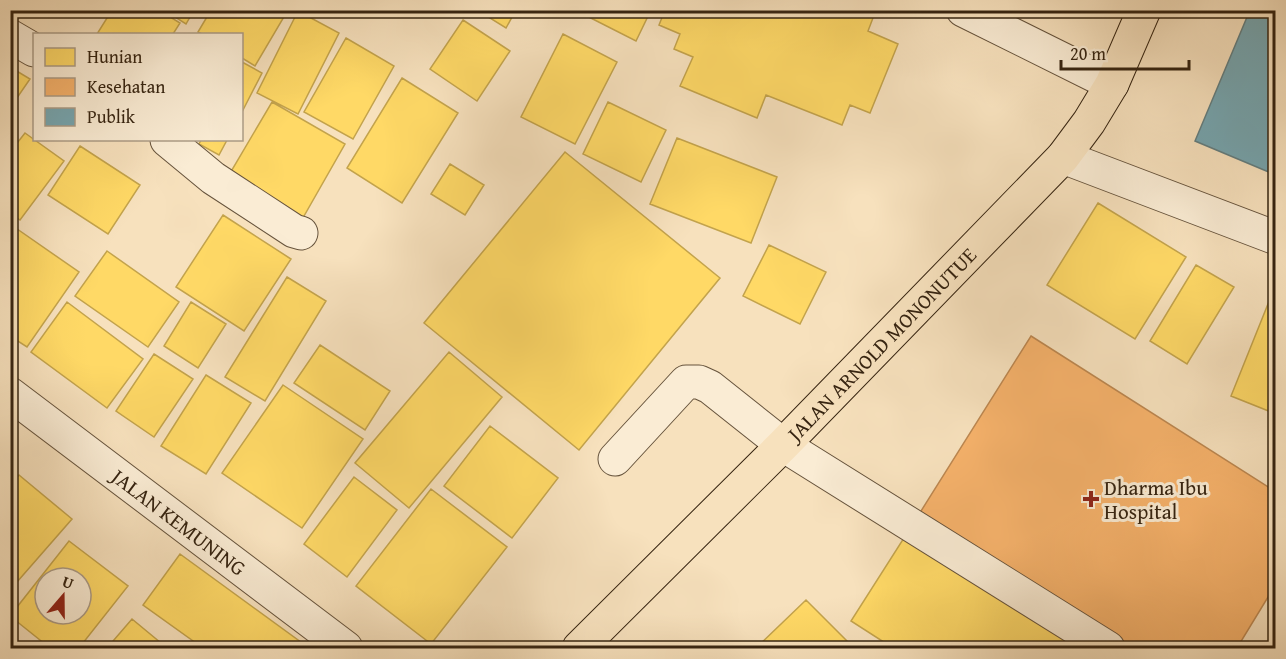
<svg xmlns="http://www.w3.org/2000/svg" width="1286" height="659" viewBox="0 0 1286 659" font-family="'Gentium Book Plus',serif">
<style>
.homes{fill:#ffd966;stroke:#c3a34c;stroke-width:1.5;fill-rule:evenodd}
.health{fill:#f6b26b;stroke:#bc8750;stroke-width:1.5}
.public{fill:#76a5af;stroke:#637e80;stroke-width:1.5}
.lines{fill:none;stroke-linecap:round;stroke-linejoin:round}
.minor-casing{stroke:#66533c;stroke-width:35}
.highway-casing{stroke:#362411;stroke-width:35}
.minor{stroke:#faecd4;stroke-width:33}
.highway{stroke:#f7e1bd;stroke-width:33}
.poi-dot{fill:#8f2418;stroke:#faecd4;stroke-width:2}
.labels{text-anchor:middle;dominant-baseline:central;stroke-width:6;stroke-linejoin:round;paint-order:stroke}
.street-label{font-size:21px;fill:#362411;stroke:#faecd4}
.poi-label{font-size:21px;fill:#362411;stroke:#faecd4;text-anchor:start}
</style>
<rect width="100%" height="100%" fill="#f7e1bd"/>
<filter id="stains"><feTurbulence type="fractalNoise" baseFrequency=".00333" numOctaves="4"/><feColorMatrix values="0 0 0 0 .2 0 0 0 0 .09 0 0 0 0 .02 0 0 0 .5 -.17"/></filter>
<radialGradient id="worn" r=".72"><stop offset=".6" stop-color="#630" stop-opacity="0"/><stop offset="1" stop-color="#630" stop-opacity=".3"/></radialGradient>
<path class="homes" d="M112 10H159L180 23 173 34H97Z
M164 10H194L186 24Z
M211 10H288L255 66 242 58V34H202L198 32Z
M477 10H516L506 28Z
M575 10H651L636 41Z
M665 10H876L868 31 898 44 870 113 850 105 842 125 766 95 757 118 680 86 693 57 674 49 680 34 659 25Z
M298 11 339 33 298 114 257 93Z
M463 20 510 51 477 101 430 69Z
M563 34 617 62 575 144 521 117Z
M346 38 394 66 353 139 304 112Z
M242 62 262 73 242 112Z
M10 67 30 79 10 108Z
M402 78 458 113 402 203 347 168Z
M272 102 345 144 300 223 226 180Z
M608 102 666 130 641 182 583 154Z
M25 133 64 161 20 220 10 213V152Z
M677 138 777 177 751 243 650 204Z
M201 140H227L219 155 199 144Z
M80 146 140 185 108 234 48 195Z
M565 152 720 278 579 450 424 323Z
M450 164 484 185 465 215 431 194Z
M1098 203 1186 257 1135 339 1047 285Z
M223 215 291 259 244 331 176 287Z
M10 224 79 272 27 347 10 336Z
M769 245 826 272 800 324 743 296Z
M107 251 179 302 148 347 75 296Z
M1196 265 1234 287 1187 364 1150 341Z
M287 277 326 301 265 401 225 377Z
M1270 299 1276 301V414L1231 396Z
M67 302 143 359 107 408 31 352Z
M191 302 226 324 198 368 164 346Z
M320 345 390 391 365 430 294 383Z
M449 352 502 397 409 508 355 463Z
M154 354 193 379 154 437 116 411Z
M206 375 251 403 206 474 161 446Z
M283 385 363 439 302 528 222 473Z
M490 426 558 478 512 538 444 486Z
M19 475 72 519 10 590V485Z
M354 477 397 510 347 577 304 544Z
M431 489 507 547 431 644 356 586Z
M909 530 1096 648H893L851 621Z
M69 541 128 586 79 648H50L10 616ZM45 578H81V614H45Z
M180 554 309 648H203L143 605Z
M806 600 854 648H756Z
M132 619 167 648H107Z"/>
<path class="health" d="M1031 336 1276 492V584L1237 648H1121L916 519Z"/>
<path class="public" d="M1250 10 1276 20V175L1195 141Z"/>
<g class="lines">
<defs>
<g id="minor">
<path d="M963 10 1112 84"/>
<path d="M10 36 34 50"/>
<path d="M167 140 213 178 294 231 301 233"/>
<path d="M1063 157 1276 238"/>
<path id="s1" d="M10 394 346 648"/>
<path d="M615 459 686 382H699L710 387 783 445 1108 648"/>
</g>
<g id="highway">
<path id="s2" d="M579 648 783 445 1063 157 1089 122 1112 84 1144 10"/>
</g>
</defs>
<use href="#minor" class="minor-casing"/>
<use href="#highway" class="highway-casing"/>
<use href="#minor" class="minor"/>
<use href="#highway" class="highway"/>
</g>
<path class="poi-dot" d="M1088 490h6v6h6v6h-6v6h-6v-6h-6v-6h6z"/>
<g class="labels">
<g class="street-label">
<text stroke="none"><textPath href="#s2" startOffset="429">JALAN ARNOLD MONONUTUE</textPath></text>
<text stroke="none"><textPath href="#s1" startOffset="212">JALAN KEMUNING</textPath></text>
</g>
<g class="poi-label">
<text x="1104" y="487">Dharma Ibu<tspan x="1104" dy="24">Hospital</tspan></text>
</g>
</g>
<rect width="1286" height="659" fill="none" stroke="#f7e1bd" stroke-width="36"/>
<rect x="12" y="12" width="1262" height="635" fill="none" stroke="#362411" stroke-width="3"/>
<rect x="18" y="18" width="1250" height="623" fill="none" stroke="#362411" stroke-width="1.5"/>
<rect x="33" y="33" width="210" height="108" fill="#faecd4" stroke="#ac9c86" stroke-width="1.5"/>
<rect x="45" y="48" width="30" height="18" fill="#ffd966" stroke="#ac9c86" stroke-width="1.5"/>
<text x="87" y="63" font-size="18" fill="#362411">Hunian</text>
<rect x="45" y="78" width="30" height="18" fill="#f6b26b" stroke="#ac9c86" stroke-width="1.5"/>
<text x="87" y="93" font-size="18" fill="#362411">Kesehatan</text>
<rect x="45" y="108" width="30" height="18" fill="#76a5af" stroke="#ac9c86" stroke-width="1.5"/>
<text x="87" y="123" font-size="18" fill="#362411">Publik</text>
<g transform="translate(63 596) rotate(20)"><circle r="28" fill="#faecd4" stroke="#ac9c86" stroke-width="1.5"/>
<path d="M0-4.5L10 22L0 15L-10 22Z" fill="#8f2418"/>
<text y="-9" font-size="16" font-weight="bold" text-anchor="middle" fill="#362411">U</text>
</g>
<path d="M1061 60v9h128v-9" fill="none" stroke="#362411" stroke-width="3"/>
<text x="1070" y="60" font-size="18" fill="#362411" stroke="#faecd4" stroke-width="4.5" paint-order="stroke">20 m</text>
<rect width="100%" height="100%" filter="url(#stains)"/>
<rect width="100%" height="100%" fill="url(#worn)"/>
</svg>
